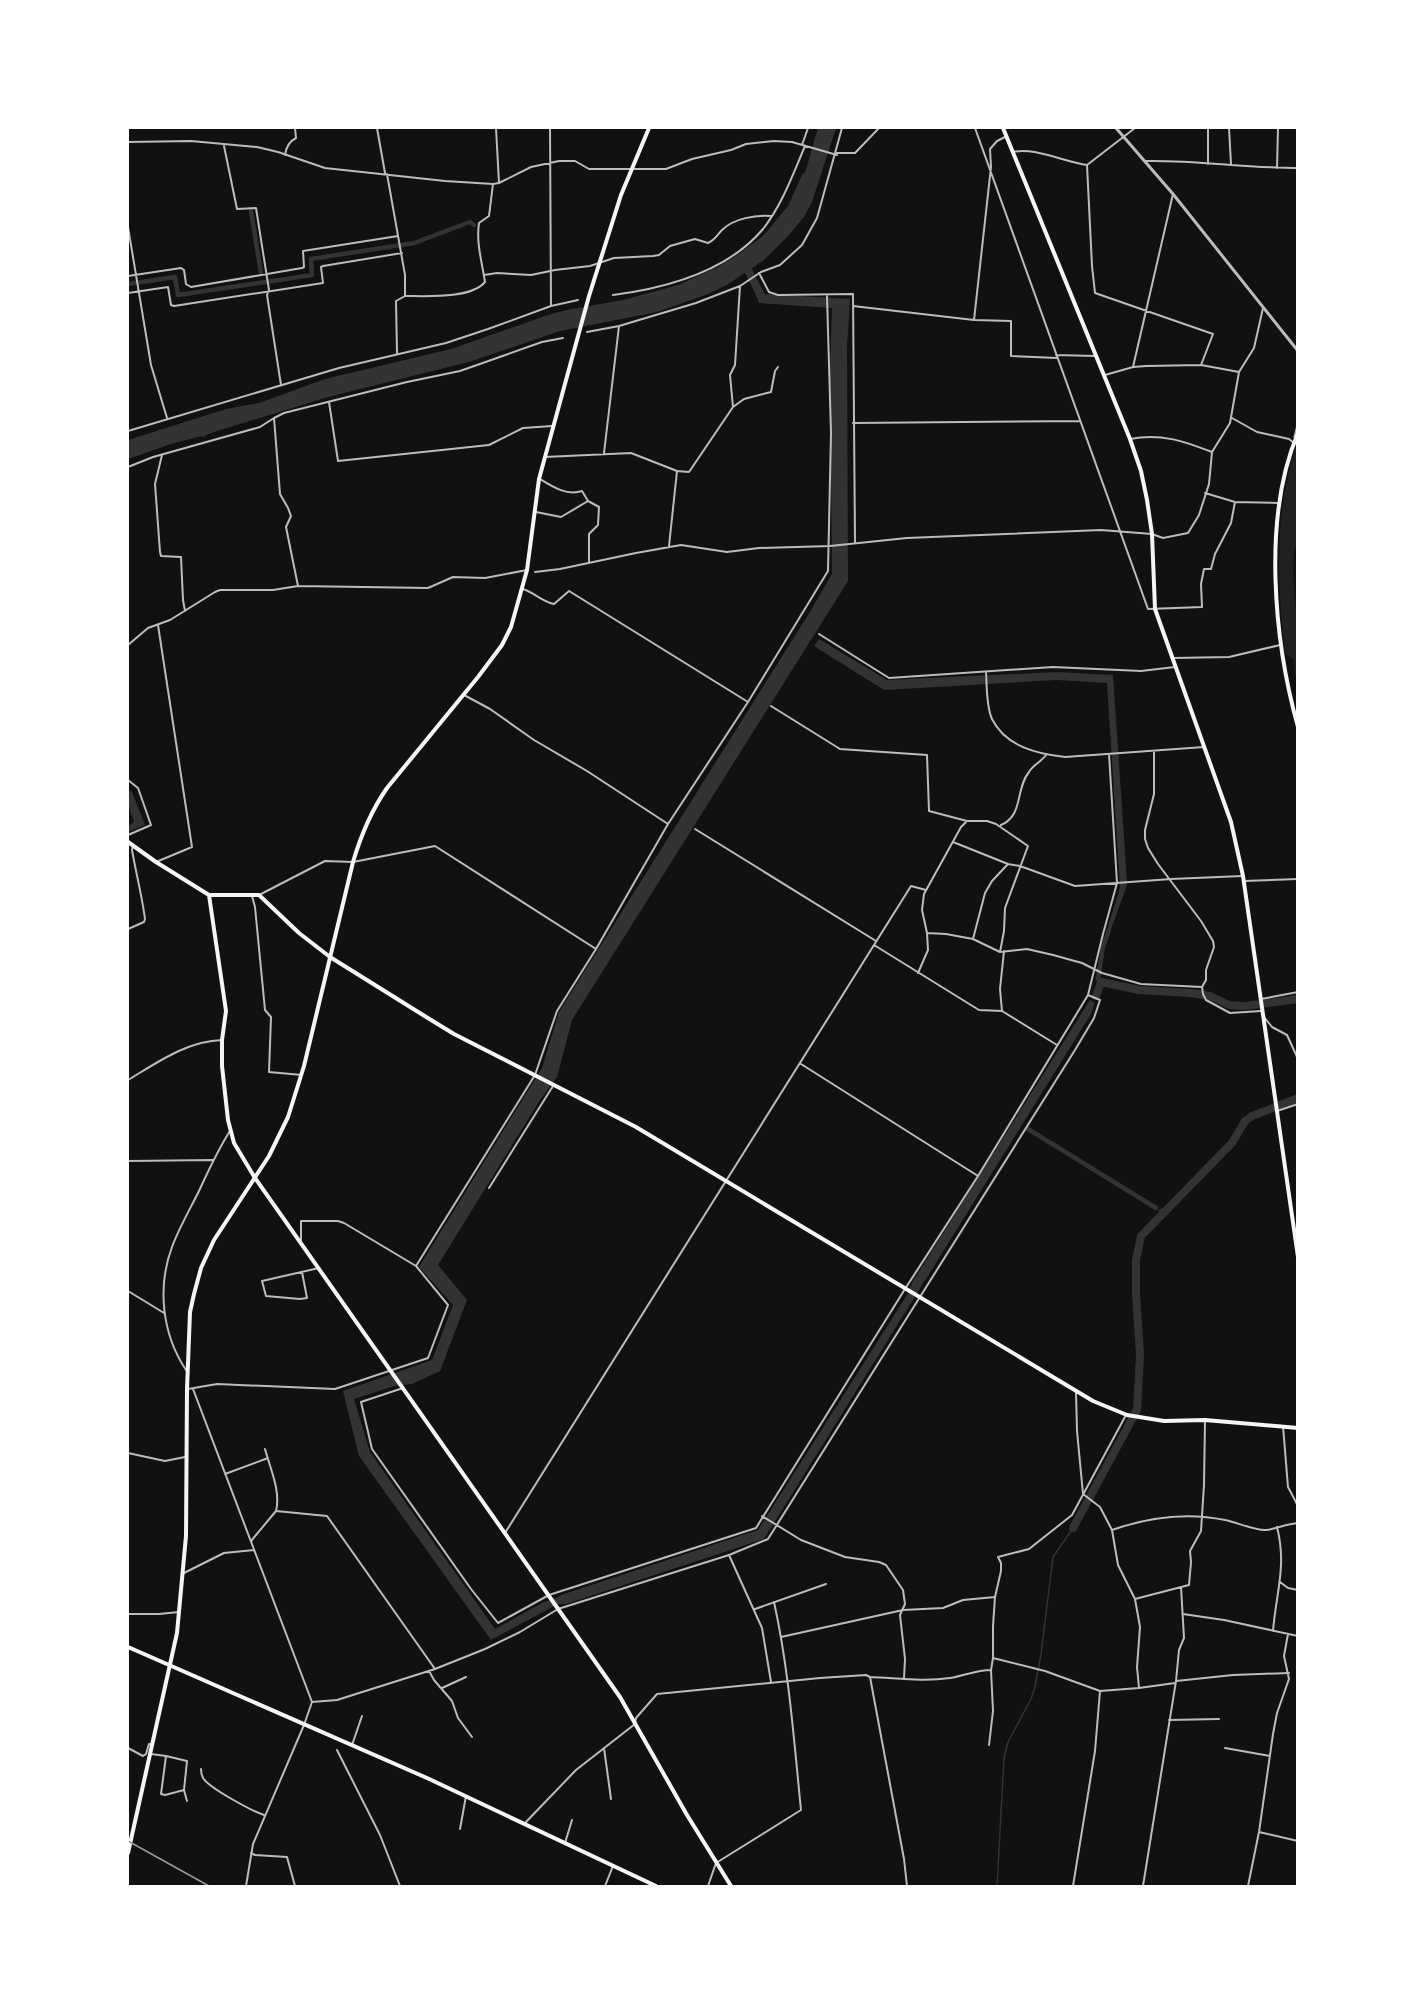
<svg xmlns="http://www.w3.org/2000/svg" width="1425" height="2014" viewBox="0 0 1425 2014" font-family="'Work Sans',sans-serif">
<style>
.green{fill:#202020}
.water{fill:#333}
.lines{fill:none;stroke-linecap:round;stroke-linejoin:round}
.stream{stroke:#333;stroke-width:1.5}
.canal{stroke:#333;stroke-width:4.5}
.river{stroke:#333;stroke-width:8}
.minor{stroke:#bcbcbc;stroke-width:2}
.tertiary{stroke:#bcbcbc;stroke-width:3}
.secondary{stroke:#f5f5f5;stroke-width:4}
.primary{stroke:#f5f5f5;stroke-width:4}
.rail{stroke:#9a9a9a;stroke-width:1.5}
</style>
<rect width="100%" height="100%" fill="#111"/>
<path class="green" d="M1297 443 1298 538C1289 563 1295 593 1297 619 1299 641 1297 664 1297 686L1293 659 1285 654C1277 580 1274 513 1297 443Z"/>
<path class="water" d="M818 128H836L812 202 804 217 788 236 764 260 727 285 708 294 657 312 560 331 469 362 328 397 214 432 204 436V438L202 436 174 443 128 459V440L226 409 259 403 325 379 451 349 551 314 572 309 623 300 678 285 718 267 740 253 763 236 788 206 803 173H805Z
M758 283 765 294 850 299 847 347 848 581 572 1020 557 1077 540 1100 438 1265 467 1300 440 1371 412 1384 394 1386 354 1399 370 1452 495 1629 544 1602 556 1598 561 1595 758 1530 907 1295 913 1281 1090 1000 1095 1003 1091 1014 764 1539 566 1604H558L491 1640 359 1456 343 1391 432 1360 453 1305 419 1267 542 1068 559 1012 808 615 832 574 830 368 832 308 759 303 753 287Z
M819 639 887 680 1058 672 1113 675 1127 882 1126 888 1110 932 1107 935 1106 932 1120 888 1107 683 1057 680 884 690 814 646Z
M128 789 132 792 145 825 128 832V826L134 822 128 804Z"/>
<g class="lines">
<path class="stream" d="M997 1886 1004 1758 1008 1742 1031 1699 1035 1687 1041 1654 1053 1557 1073 1528"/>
<path class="canal" d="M251 211 261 273
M128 284 175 277 178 295 312 275 311 259 414 243 470 222 474 225
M1101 982 1098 979 1103 947 1109 930
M1028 1129 1156 1208
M1161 1211 1164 1212"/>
<path class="river" d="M745 264 760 294
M1096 996 1101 982 1139 990 1190 993 1210 996 1229 1005 1246 1006 1298 999
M1073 1528 1137 1410 1140 1355 1136 1294V1260L1141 1236 1232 1143 1245 1121 1252 1116 1298 1098"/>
<path class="minor" d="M377 128 385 173
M496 128 499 183
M550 128 551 306
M975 128 1148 609 1202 607 1201 584 1204 569H1211L1215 554 1231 523 1235 502
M1208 128V164
M1229 128 1231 164
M128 142 191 141 257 147 278 152 325 168 445 181 493 184 499 183 531 167 559 161H575L589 169H666L692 159 731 150 746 144 774 141 792 142 837 155
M802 145 808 128
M224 146 237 209 256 208 269 290 267 295 281 385
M1013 152C1035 147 1064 162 1087 165L1135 128
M835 153H855L879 128
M285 155C286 148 290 141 296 138L295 128
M1145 161C1196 160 1246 168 1298 168
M1087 165 1092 266 1095 293 1213 334 1201 365
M1277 168 1278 128
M387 174 405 275V295
M128 227 151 365 167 418
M759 273 769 292 778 295 853 294 855 542
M484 275 497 273 531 275 555 270 590 266 614 258 653 256 659 255 670 246 695 239 708 243C715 240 717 235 722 230 734 218 756 215 771 216
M128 276 181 268 184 270 186 284 191 287 302 268 304 267 303 251 398 236
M128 293 168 287 171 305 174 306 323 283 321 267 323 266 402 253
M613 295C667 288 727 272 763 229 782 205 793 174 805 146
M853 306 974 320 1011 321V356L1057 358
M974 320 991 167 990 149 997 141 1005 137
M587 332 619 326 696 303 740 286 761 272 780 265 802 245 817 218 842 128
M397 353 396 301 405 296C426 296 471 299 485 282 482 262 476 243 479 223L489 216 493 184
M1056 355 1095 356
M1133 367 1173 194
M1105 375 1133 367 1146 366 1201 365 1239 372
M329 402 338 461 489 445 523 428 552 426
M733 407 730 375 735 365 740 286
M274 418 280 494 288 508 291 516 286 527 298 586
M1232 418 1257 432 1289 439 1294 443
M853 423 1080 421
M128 431 339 368 446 343 488 329 551 306 578 300
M1130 439C1161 433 1183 441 1212 452
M604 453 619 326
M162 455 155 484 160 552 161 556 181 557 183 600 185 611
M545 457 631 453 677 471 689 472 733 407 744 399 771 392 775 371 778 367
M128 467 153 457 260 427 274 418 284 413 407 382 460 371 542 342 563 338
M540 479C553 487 567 496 582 491L588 501 599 507 598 525 589 534V562
M1205 493 1235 502 1278 503
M536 512 561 517 588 501
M669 546 677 471
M535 572 560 569 636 553 681 545 727 552 759 548 830 546 907 538 1101 530 1152 534 1163 538 1188 533 1199 515 1209 484 1212 452 1230 423 1239 372 1254 348 1263 308
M523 589C535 593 541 601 554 604L569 591 748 702
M819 634 889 678 1053 667 1141 671 1175 667
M128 645 148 628 170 620 215 592 220 590H273L298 586 428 588 453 577 485 578 527 570
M1173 658 1229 657 1280 645
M986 672C987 686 986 706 992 719 1006 747 1038 754 1065 757L1204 747
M464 695 490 709 534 740 587 771 668 824
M771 706 840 749 927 755 929 811 967 821H987L996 824 1028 846 1005 908 1004 931 1000 952
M1154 751V794L1145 830V839L1148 848 1158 864 1201 921 1213 941 1214 947 1206 970V980L1202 987 1203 994 1206 1000 1230 1013 1261 1011
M128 780 138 788 151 825 128 835
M966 822 961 827 924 894 922 910 927 933 946 934 973 939 1000 952 1027 949 1053 955 1082 963 1102 973 1141 984 1202 987
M1001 825C1024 815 1015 789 1029 772 1033 765 1041 762 1046 755
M695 829 876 941
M953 842 1008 864 1020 866 1075 886 1171 879 1242 876
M156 862 192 847 158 625
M1244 881 1298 879
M261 894 325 861 353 862 435 846 596 949
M252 896 255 907 265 1010 271 1017 269 1072 302 1075
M128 929 144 922 145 919C142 896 136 873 132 850L133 846
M973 939 985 893 992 881 1008 864
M874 945 979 1010 1002 1011 1057 1045
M918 973 928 950 927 933
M1261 999 1298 992
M1002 1011 1000 989 1004 951
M1264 1017 1272 1027 1287 1035 1298 1059
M801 1064 978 1176
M128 1080C158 1062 187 1041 222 1040
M1277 1111 1298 1104
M128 1161 213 1160
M489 1188 553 1086
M416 1266 535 1075 557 1011 596 949 668 824 748 702 828 571 831 433 827 296
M302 1272 307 1298 300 1299 266 1296 262 1281 319 1268
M128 1291 164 1313
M186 1370C162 1334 157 1287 172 1247 179 1228 189 1211 198 1193 208 1172 217 1151 230 1131
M403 1388 361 1402 372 1449 471 1589 498 1623 549 1595 756 1528 905 1289 978 1176 1088 995 1103 934 1117 883 1109 754
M188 1389 217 1384 335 1389 428 1358 448 1305 416 1266 344 1223 338 1221H301V1240
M193 1389 312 1702 304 1725 253 1844 246 1886
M1076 1393 1077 1431 1083 1494 1100 1507 1112 1530 1118 1565 1135 1599 1140 1627 1137 1667 1139 1688
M1283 1426 1288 1487 1298 1506
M128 1453 165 1461 185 1457
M225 1474 268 1458
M276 1511 327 1516 435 1669
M762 1516 801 1540 845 1557 879 1562 886 1565 903 1590 905 1604 900 1615 905 1659 904 1678
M1112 1530C1149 1517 1186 1512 1225 1520 1236 1522 1256 1531 1266 1530 1276 1529 1286 1524 1298 1523
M505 1533 911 886 926 890
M251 1541 276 1511C281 1491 270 1468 265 1449
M729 1555 762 1628 771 1682
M184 1573 224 1553 254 1550
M1280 1582 1288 1588 1298 1590
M1135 1599 1189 1585 1191 1562 1190 1551 1201 1531 1204 1485 1205 1420
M755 1609 826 1584
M128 1614H159L179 1612
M1183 1614 1224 1620 1298 1636
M1273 1631C1276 1593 1287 1566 1277 1527
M781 1637 903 1610 943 1608 963 1600 995 1597
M993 1658 1045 1671 1100 1691 1139 1688 1175 1683
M429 1671 434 1680 452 1701 458 1718 472 1737
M870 1677 904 1859 907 1886
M1176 1681 1233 1675 1289 1673
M442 1688 466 1677
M312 1702 337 1700 435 1669 485 1649 520 1632 558 1609 729 1555 768 1539 1075 1050 1094 1018 1100 1000 1088 995
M1169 1720 1219 1719
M352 1745 362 1716
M989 1745 993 1711 991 1670 993 1658V1626L995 1597 1001 1571V1563L998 1557 1029 1549 1072 1515 1126 1415
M128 1748 143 1756 146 1754 149 1744H151
M604 1748 611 1799
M1225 1748 1270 1756
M337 1750 380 1835 400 1886
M151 1754 166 1756 187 1761 184 1790 165 1795 161 1794 166 1756
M201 1769C201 1771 202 1776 203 1778 209 1788 252 1811 264 1815
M184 1790 187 1801
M525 1823 576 1770 635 1724 636 1718 657 1694 820 1678 866 1675 870 1677C897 1678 923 1682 950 1678 964 1676 976 1670 991 1670
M460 1829 466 1796
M1259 1832 1298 1841
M565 1843 572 1820
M251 1853 255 1855 287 1857 295 1886
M605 1886 613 1866
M708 1886 716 1863 801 1810C794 1741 789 1670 774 1602
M1073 1886 1095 1751 1100 1691
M1143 1886 1176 1681 1179 1650 1184 1638 1181 1587
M1248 1886 1259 1832 1273 1734 1277 1713 1289 1679 1284 1656 1288 1634"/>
<path class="tertiary" d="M1116 128 1173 194 1298 351
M1295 437 1298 425"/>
<path class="secondary" d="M1003 128 1130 439 1141 471 1147 500 1152 534 1155 609 1231 822 1243 876 1298 1257
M128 842 156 862 209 895H259L299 933 330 957 423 1015 454 1034 636 1127 1093 1401 1127 1415 1164 1421 1205 1420 1298 1428
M209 895 226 1011 222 1040V1066L228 1120 234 1143 255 1178 620 1697 687 1815 731 1886"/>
<path class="primary" d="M1298 433C1262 517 1274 641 1298 727
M128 1647 427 1778 656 1886
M128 1853 177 1633 186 1536 187 1389 190 1312 194 1294 201 1268 214 1240 269 1156 288 1117 304 1066 353 862C361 835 371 811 387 788L478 677 502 645 511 627 527 570 539 479 589 296 621 195 649 128"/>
<path class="rail" d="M128 1841 209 1886"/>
</g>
<rect width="1425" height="2014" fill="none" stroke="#ffffff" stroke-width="258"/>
</svg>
